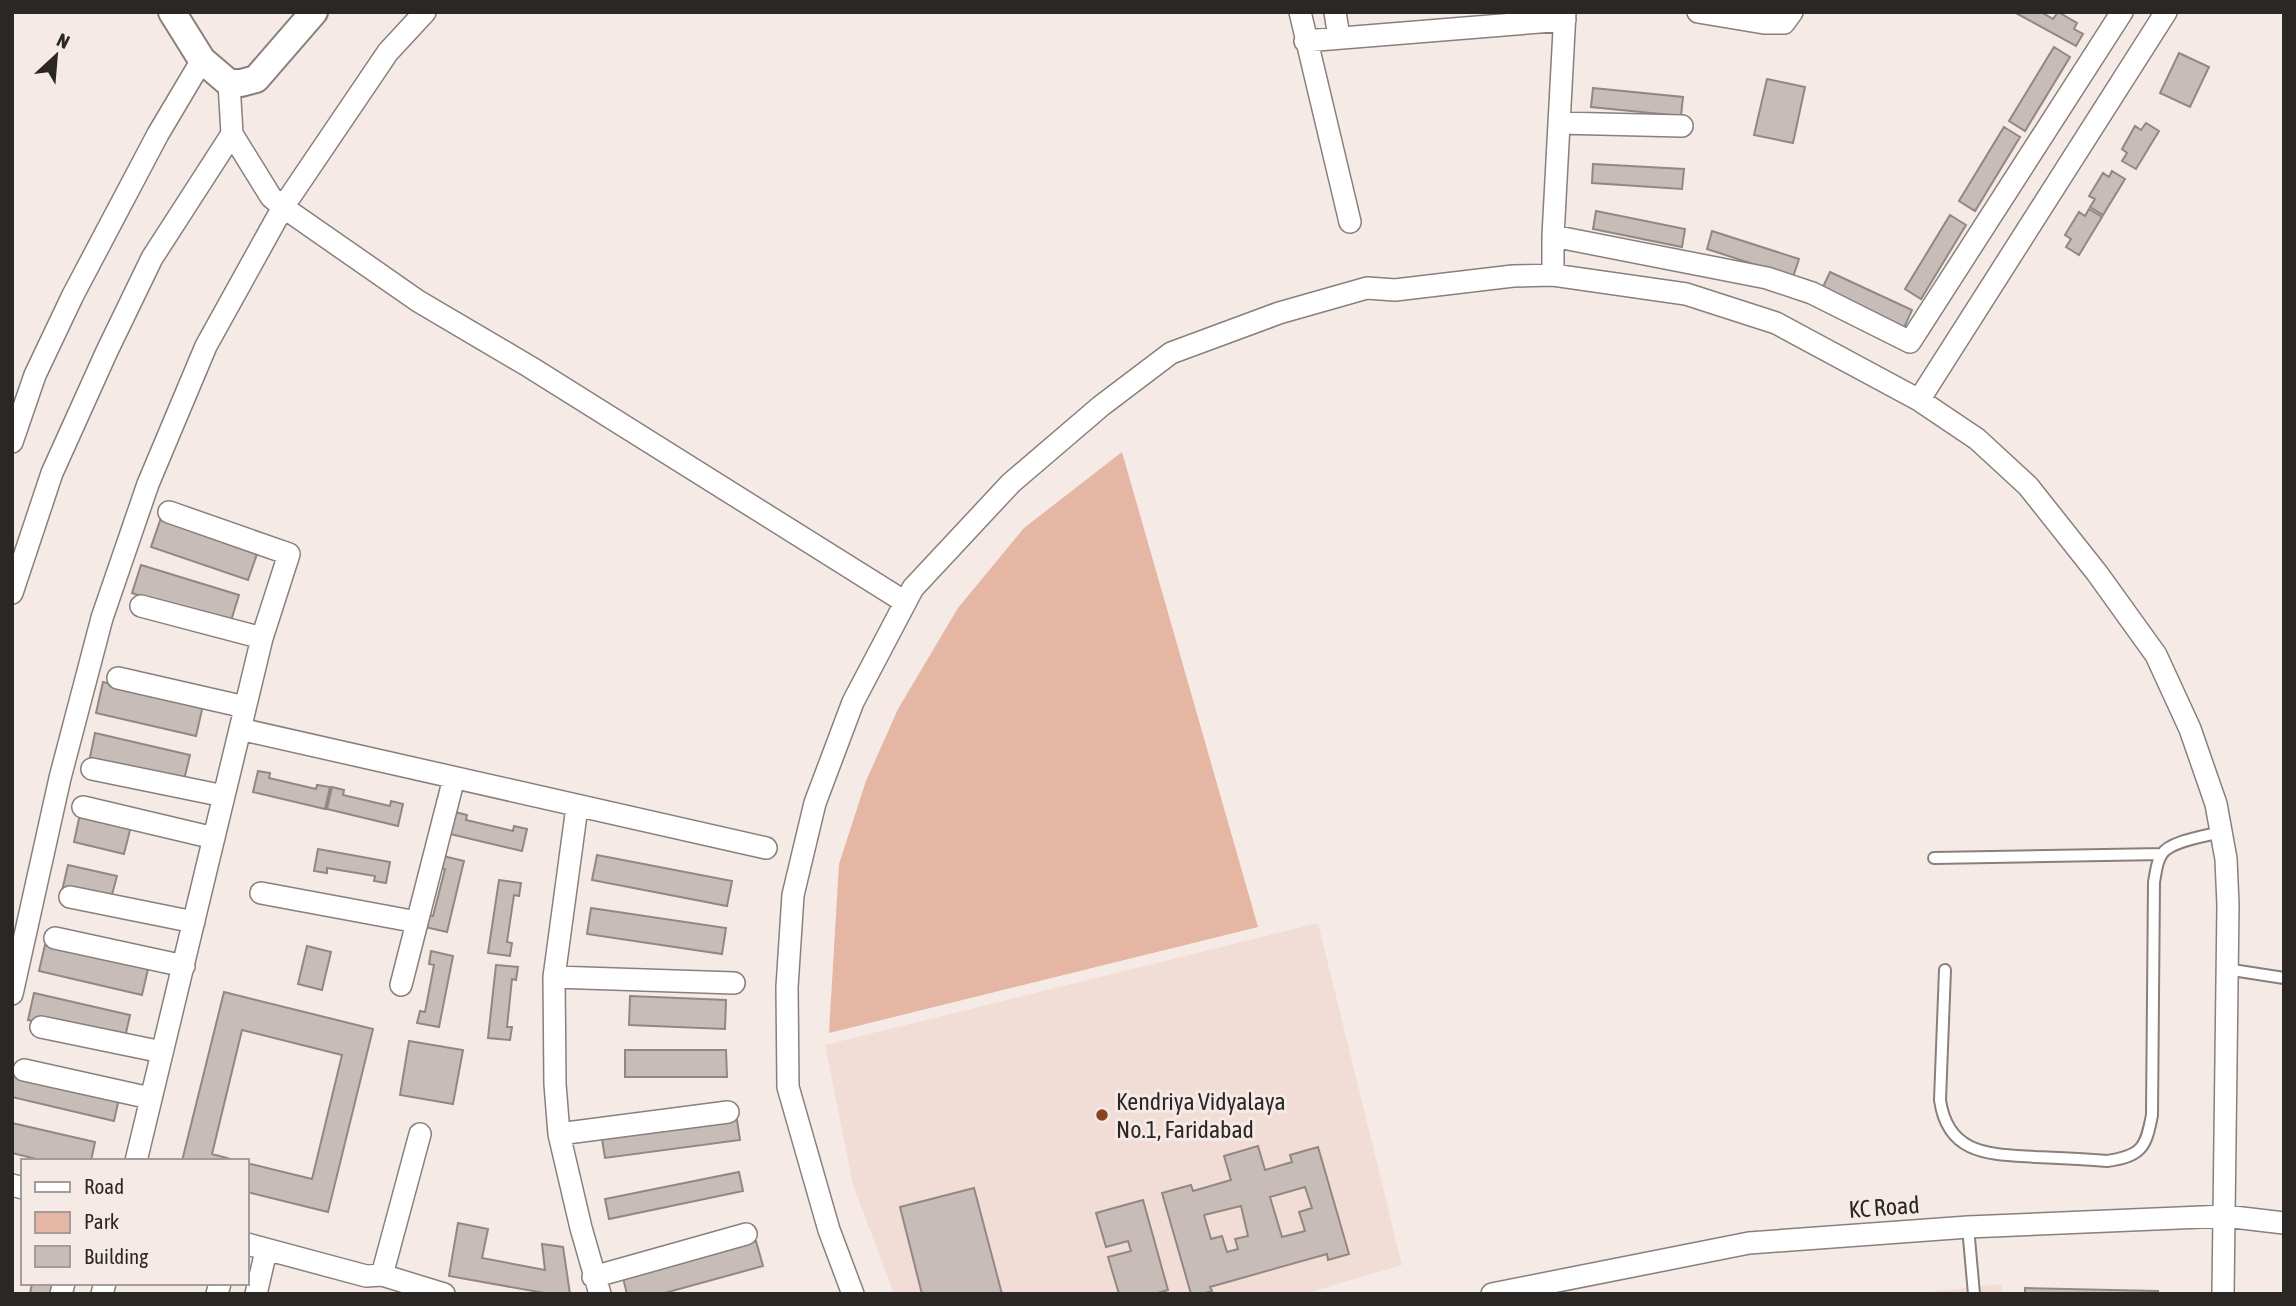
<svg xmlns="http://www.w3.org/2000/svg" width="2296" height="1306" viewBox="0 0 2296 1306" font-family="'Asap Condensed',sans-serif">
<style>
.built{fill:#f1ddd6}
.green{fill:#e5b6a4}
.building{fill:#c7bcb8;stroke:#928783;stroke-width:2;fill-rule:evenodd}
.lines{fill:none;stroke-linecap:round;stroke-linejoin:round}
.service-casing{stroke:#897f7b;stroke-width:14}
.minor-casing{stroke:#897f7b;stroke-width:24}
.tertiary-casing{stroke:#897f7b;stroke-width:30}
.service{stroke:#fff;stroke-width:10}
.minor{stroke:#fff;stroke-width:21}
.tertiary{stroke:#fff;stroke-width:26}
.poi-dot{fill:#8a4224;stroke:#f5eae5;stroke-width:2.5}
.labels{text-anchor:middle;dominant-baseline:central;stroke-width:6;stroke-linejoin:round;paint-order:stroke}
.poi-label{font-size:24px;fill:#2b2725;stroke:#f5eae5;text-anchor:start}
.street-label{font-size:24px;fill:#2b2725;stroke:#f5eae5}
</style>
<rect width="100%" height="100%" fill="#f5eae5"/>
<path class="built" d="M1318 923 1402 1265 1304 1294H894L853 1185 825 1045Z
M2002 1284V1294H1911Z"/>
<path class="green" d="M1122 452 1258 927 829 1033 839 864 866 781 898 709 958 608 1024 528Z"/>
<path class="building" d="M2014 12H2041L2053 19 2058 12 2077 23 2074 29 2083 34 2076 46Z
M2054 47 2070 57 2025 131 2009 121Z
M2179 53 2209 67 2190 107 2160 93Z
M1767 79 1805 87 1793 143 1754 135Z
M1593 88 1683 97 1681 116 1591 107Z
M2146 123 2159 131 2136 169 2122 161 2127 153 2122 149 2135 126 2141 130Z
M2004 127 2020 137 1975 211 1959 201Z
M1593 164 1684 169 1682 189 1592 183Z
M2112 171 2125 179 2103 215 2090 207 2095 199 2089 196 2103 173 2109 177Z
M2089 209 2102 217 2079 255 2066 247 2071 239 2065 235 2079 212 2085 216Z
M1596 211 1685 229 1682 247 1593 229Z
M1950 215 1966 225 1921 299 1905 289Z
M1712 231 1799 259 1793 277 1707 249Z
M1830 272 1912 310 1904 328 1822 289Z
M161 518 258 551 248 580 151 547Z
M141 565 239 595 230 624 132 593Z
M103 682 203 705 196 736 96 713Z
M95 733 190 755 183 784 89 762Z
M258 771 270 773 269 778 316 789 317 785 330 787 325 809 253 792Z
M332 787 344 790 343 795 390 806 391 801 403 804 398 826 327 809Z
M455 812 467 815 466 820 513 831 514 826 527 829 522 851 450 834Z
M80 814 131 826 124 854 74 842Z
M318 849 390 862 386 883 374 881 375 876 327 868V873L314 871Z
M597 855 732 881 727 906 592 880Z
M443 856 464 861 447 932 425 927 428 915 433 916 445 869 440 868Z
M68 865 117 876 110 902 62 891Z
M499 880 521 883 519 896 514 895 507 942 512 943 510 956 488 953Z
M591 908 726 928 722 954 587 934Z
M45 945 148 969 142 995 39 971Z
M307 946 331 952 322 990 298 984Z
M431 951 453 956 439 1027 417 1023 420 1011 425 1012 434 965 429 964Z
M496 965 518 967 516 980 512 979 507 1027H512L510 1040 488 1038Z
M224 992 373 1029 328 1212 247 1192V1163L312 1179 342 1055 242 1030 212 1154 238 1161H182Z
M34 993 130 1015 124 1042 28 1020Z
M630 996 726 1000 725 1029 629 1025Z
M409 1041 463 1050 453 1104 400 1095Z
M625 1050H726L727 1077H625Z
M12 1069 120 1094 114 1121 12 1097Z
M737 1120 740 1140 605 1158 602 1139Z
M12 1123 95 1142 91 1161H44L12 1153Z
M1258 1146 1265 1170 1292 1162 1290 1155 1318 1147 1349 1254 1328 1260 1327 1254 1210 1287 1212 1291 1202 1294H1191L1162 1193 1191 1185 1193 1191 1231 1180 1224 1156ZM1305 1187 1312 1208 1299 1212 1305 1231 1282 1237 1270 1197ZM1241 1206 1248 1236 1235 1239 1238 1249 1227 1252 1222 1236 1211 1239 1204 1215Z
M739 1172 743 1191 609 1219 605 1199Z
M974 1188 1002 1294H922L900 1207Z
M1143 1200 1168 1290 1154 1294H1119L1108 1257 1131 1251 1128 1241 1106 1247 1096 1213Z
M458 1223 488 1229 482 1258 545 1270 542 1244 563 1247 570 1294H550L449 1276Z
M756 1241 763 1266 661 1294H627L623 1278Z
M32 1283H59L56 1294H30Z
M2025 1288 2158 1291V1294H2025Z"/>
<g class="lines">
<defs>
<path id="service" d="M1934 858 2162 854
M2226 969 2284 978
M1945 970 1940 1100C1948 1156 1991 1154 2036 1157 2060 1158 2084 1159 2107 1161 2142 1156 2146 1147 2152 1115L2154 882C2156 873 2156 862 2162 854 2170 841 2206 836 2221 832
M1968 1227 1974 1294"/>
<path id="minor" d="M1300 12 1350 222
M1335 12 1339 37
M1698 12 1764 23H1784L1792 12
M1305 41 1565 20
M229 83 232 134 271 197 283 207 418 301 530 367 905 602
M1559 123 1682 126
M1553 236 1767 278 1812 293 1910 342 2122 12
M1553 275V236L1565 12
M1919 400 2166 12
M12 442 35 375 73 295 158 134 202 60
M12 593 52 473 107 351 152 258 232 134
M141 606 262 638
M118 678 245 707
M240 729 766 848
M92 769 224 796
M83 807 214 838
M577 807 554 977 555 1084 559 1134 581 1228 600 1294
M261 893 417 922
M70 897 194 922
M55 938 184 966
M554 977 734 983
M401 985 454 778
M12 994 60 778 102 618 148 484 206 346 283 207 388 52 425 12
M41 1027 162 1052
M24 1070 150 1098
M559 1134 728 1112
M136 1161 262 638 289 554 169 512
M12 1185 23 1188
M247 1244 366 1276 382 1275 444 1294
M382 1275 420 1134
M593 1277 746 1234
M61 1294 64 1283
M102 1294 105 1283
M217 1294 220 1283
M256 1294 266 1251
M853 1294 829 1230 788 1087 787 987 793 895 815 803 853 702 913 588 1011 483 1101 406 1171 353 1279 313 1367 288 1395 290 1513 276 1553 275 1686 294 1776 323 1919 400 1977 439 2028 486 2097 573 2156 655 2190 729 2216 804 2226 859 2228 905 2223 1294
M1492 1294 1749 1243 1968 1227 2225 1216 2284 1223"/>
<path id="tertiary" d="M172 12 202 60 229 83H241L256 79 314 12"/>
</defs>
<use href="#service" class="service-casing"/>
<use href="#minor" class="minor-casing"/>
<use href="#tertiary" class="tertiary-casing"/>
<use href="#service" class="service"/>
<use href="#minor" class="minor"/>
<use href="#tertiary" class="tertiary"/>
</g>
<circle class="poi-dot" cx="1102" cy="1115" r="7"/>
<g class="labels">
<g class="poi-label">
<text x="1116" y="1101">Kendriya Vidyalaya<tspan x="1116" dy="28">No.1, Faridabad</tspan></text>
</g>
<g class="street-label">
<text transform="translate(1884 1207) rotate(-4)">KC Road</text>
</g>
</g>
<rect width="2296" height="1306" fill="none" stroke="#2b2725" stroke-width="28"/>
<rect x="21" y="1159" width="228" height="126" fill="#f5eae5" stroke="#a49c98" stroke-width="2"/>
<rect x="35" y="1182" width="35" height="10" fill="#ffffff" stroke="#a49c98" stroke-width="2"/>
<text x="84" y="1194" font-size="21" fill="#2b2725">Road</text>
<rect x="35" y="1212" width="35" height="21" fill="#e5b6a4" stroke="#a49c98" stroke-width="2"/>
<text x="84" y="1229" font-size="21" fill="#2b2725">Park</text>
<rect x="35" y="1246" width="35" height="21" fill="#c7bcb8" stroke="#a49c98" stroke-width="2"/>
<text x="84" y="1264" font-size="21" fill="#2b2725">Building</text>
<g transform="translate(56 56) rotate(26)" stroke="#f5eae5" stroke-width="5" paint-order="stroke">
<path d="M0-5L12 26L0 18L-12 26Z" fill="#2b2725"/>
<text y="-10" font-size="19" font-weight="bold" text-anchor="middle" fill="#2b2725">N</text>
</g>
</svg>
